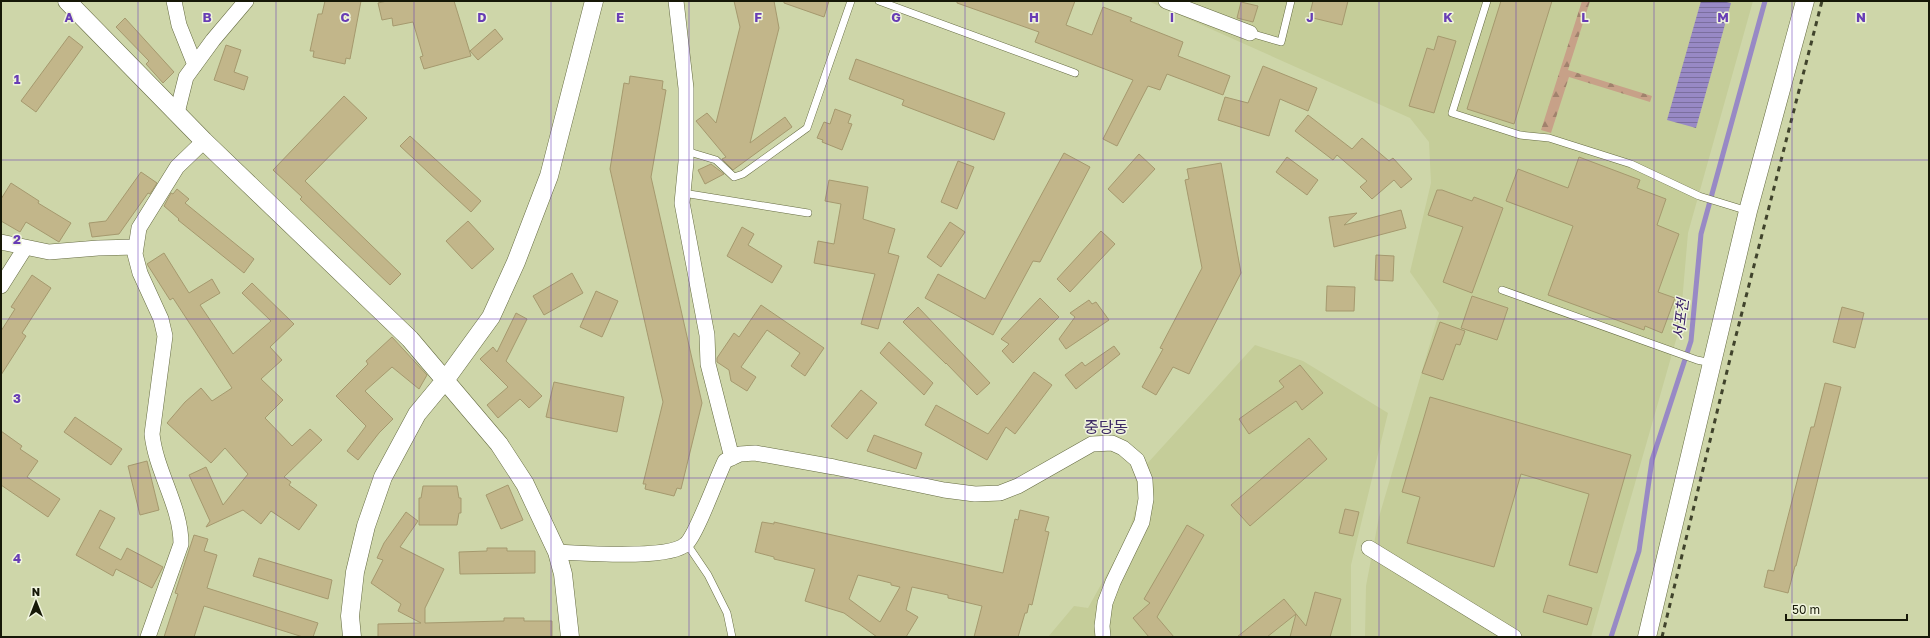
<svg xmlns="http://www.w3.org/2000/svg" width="1930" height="638" viewBox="0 0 1930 638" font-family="'Golos Text','Noto Sans KR',sans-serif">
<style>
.built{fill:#c5cd99}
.forest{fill:url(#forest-firs)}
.water{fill:url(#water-rules)}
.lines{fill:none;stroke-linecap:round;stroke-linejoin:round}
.stream{stroke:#9889c5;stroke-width:5}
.building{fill:#c2b68a;stroke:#a5996e;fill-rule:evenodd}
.service-casing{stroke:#656b42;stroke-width:8}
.minor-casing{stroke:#656b42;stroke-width:16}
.tertiary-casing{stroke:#656b42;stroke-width:19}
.service{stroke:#fff;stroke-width:7}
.minor{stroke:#fff;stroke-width:15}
.tertiary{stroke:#fff;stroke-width:18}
.rail{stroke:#40432c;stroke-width:3;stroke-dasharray:5 5;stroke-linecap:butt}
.grid{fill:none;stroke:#683db5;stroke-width:1;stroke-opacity:0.55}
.labels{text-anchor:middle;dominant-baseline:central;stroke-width:3;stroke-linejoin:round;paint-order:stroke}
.water-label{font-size:15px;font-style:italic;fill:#3b226a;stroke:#f0f4dd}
.quarter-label{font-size:16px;fill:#3c2964;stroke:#f0f4dd}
.grid-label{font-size:13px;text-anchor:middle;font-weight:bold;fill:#683db5;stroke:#f0f4dd;stroke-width:3;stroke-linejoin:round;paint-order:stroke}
</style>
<defs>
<pattern id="forest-firs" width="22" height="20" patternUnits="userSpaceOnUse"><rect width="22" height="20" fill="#c7a188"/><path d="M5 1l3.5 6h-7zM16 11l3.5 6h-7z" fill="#a1826d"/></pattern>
<pattern id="water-rules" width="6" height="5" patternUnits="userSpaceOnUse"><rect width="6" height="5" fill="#9889c5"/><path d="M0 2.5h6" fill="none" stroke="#7b6f9e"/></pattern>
</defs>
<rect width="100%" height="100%" fill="#ced6a9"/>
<path class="built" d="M1148 1H1753L1688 233 1680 326 1591 637H1365L1366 586 1379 517 1439 313 1410 272 1431 183 1429 142 1410 118Z
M1255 345 1303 361 1388 413 1351 565V637H1048L1074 606 1088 608 1127 538 1139 497 1135 477Z"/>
<path class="forest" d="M1582 1H1590L1568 70 1652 96 1650 102 1569 77 1551 133 1541 130Z"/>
<path class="water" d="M1701 1H1722L1731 3 1696 128 1667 120Z"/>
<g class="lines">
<path class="stream" d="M1611 637 1639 551 1652 460 1691 341 1701 234 1765 1"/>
</g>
<path class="building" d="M325 1H361L350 59 346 58 345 64 313 57 314 51H310L318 14H322Z
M387 1H454L471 56 424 69 420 57 423 56 413 22 393 26 392 18 382 20 378 3Z
M734 1H774L779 28 750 143 785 117 792 127 733 170 722 159 726 157 696 121 707 113 716 123 740 27Z
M784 1H829L824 17 784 3Z
M957 1H1075L1066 25 1092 35 1103 7 1132 18 1130 21 1183 42 1178 56 1230 76 1223 95 1167 74 1160 90 1148 86 1117 146 1103 139 1133 80 1035 42 1039 32 957 3Z
M1313 1H1348L1342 25 1309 17Z
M1501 1H1552L1514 124 1467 109Z
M1241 2 1258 6 1253 22 1237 18Z
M125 18 174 72 163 83 146 64 149 61 116 27Z
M495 29 503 39 478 60 470 51Z
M69 36 83 47 36 112 21 101Z
M1438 36 1456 41 1434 113 1409 106 1427 48 1434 50Z
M226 45 241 50 234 72 248 77 244 90 214 80Z
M856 59 1005 113 994 140 902 105 904 100 849 79Z
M1263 66 1317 88 1308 111 1280 99 1269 136 1218 120 1225 97 1248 103Z
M630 76 663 81 662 89 666 90 651 177 702 403 681 489 677 488 674 496 645 489 646 484H643L663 402 610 169 624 83 629 84Z
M344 96 367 118 305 181 401 274 390 285 300 199 302 197 273 170Z
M835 109 851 115 848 123 852 124 842 150 822 142 823 140 817 138 824 122 830 124Z
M1308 115 1352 149 1362 138 1389 161 1393 158 1412 179 1401 188 1394 180 1372 199 1360 187 1367 181 1337 155 1333 160 1295 131Z
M410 136 481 201 471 212 400 146Z
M1064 153 1090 167 1040 262 1033 261 993 335 925 298 938 274 985 299Z
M1139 154 1155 169 1123 203 1108 189Z
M1287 157 1318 180 1307 195 1276 172Z
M1579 157 1640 180 1637 188 1666 199 1657 225 1679 234 1658 292 1675 298 1662 333 1645 326 1644 330 1548 295 1573 226 1506 201 1518 169 1568 188Z
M958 161 974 167 957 209 941 202Z
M1221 163 1241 273 1189 374 1173 367 1156 395 1142 387 1163 349 1160 348 1202 268 1185 180 1189 179 1187 169Z
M711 164 724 174 705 184 698 170Z
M141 172 157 183 150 194 148 193 119 234 92 237 89 223 106 221Z
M829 180 868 187 863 219 895 229 888 253 899 256 878 329 861 324 875 274 814 263 818 241 834 244 841 204 825 201Z
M11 183 39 201 38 203 71 223 59 242 26 222 20 232 1 221V199Z
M177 189 189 199 185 203 254 259 244 273 178 220 179 219 164 206 171 193 173 194Z
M1437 190H1442L1472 201 1474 197 1503 208 1472 293 1443 282 1463 227 1428 215Z
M1401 210 1406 228 1334 247 1329 217 1357 213 1344 225Z
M468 221 494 249 472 269 446 241Z
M950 222 965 232 941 267 927 257Z
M742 227 754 234 748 245 782 266 772 283 727 256Z
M1101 231 1115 244 1070 292 1057 279Z
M164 253 189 293 212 279 220 293 200 305 233 354 271 321 242 293 252 283 294 324 270 347 282 360 261 379 283 400 265 418 292 446 310 429 322 440 284 477 291 482 289 485 317 505 299 530 271 511 261 524 243 510 206 527 210 521 189 475 206 467 223 505 248 474 225 448 211 463 167 423 185 402 201 388 212 401 232 388 173 298 170 300 147 264Z
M1376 255 1394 256 1393 281 1375 280Z
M572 273 583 293 544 315 533 296Z
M32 275 51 288 22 333 26 336 1 375V331L15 309 11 307Z
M1327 286 1355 287 1354 311H1326Z
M596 291 618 301 602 337 580 327Z
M1472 296 1508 308 1497 340 1461 328Z
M1040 298 1059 317 1013 363 1002 351 1009 344 1001 339Z
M1089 300 1092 304 1096 302 1109 320 1066 349 1059 339 1075 317 1070 313Z
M761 305 824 348 805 376 791 366 800 353 767 330 741 367 756 377 747 391 731 381 729 370 717 362V358L734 333 739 337Z
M918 307 990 383 977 395 946 363V364L903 322Z
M1842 307 1864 313 1855 348 1833 342Z
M516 313 527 319 506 361 542 396 529 408 520 399 498 418 487 405 508 387 480 359 493 347 497 352Z
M1440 322 1465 331 1460 345 1456 344 1443 380 1422 373Z
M392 337 427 375 419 389 392 367 365 391 393 419 379 433 358 460 347 451 366 426 336 396 368 364 366 361Z
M889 342 933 383 924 395 880 353Z
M1114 346 1120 354 1076 389 1065 375 1082 362 1085 366Z
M1300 365 1323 393 1302 410 1296 401 1249 434 1239 419 1284 387 1279 381Z
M1034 372 1052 385 1015 434 1006 427 987 460 925 425 936 405 988 434Z
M554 382 624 397 617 432 546 417Z
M1825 383 1841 387 1796 566H1795L1788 593 1764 587 1768 570 1774 571 1811 427H1814Z
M861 390 877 403 847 439 831 426Z
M1430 397 1631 455 1597 573 1569 565 1589 494 1521 474 1494 567 1407 543 1420 497 1402 492Z
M75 417 122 449 111 465 64 432Z
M1 431 22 446 20 449 38 461 27 477 60 499 48 517 1 485Z
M874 435 922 453 916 469 867 451Z
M1309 438 1327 459 1250 526 1231 505Z
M147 461 159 510 140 515 128 466Z
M508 485 523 520 501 529 486 495Z
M423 486H457L459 498H461V513H459L457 525H419V498H421Z
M1345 509 1359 512 1353 536 1339 533Z
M100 510 115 518 99 548 121 560 127 548 163 567 152 588 116 569 113 576 76 555Z
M1020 510 1049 517 1045 531 1049 532 1032 605 1029 604 1027 613H1025L1018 637H974L982 606 948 598V595L912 587 906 610 918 617 906 637H877L844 613 805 601 815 569 774 559V557L755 552 762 522 774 524V522L1003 573 1015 519 1018 520ZM858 575 891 583V585L900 587 880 622 849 599Z
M406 512 418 521 400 547 444 569 425 608V623L504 621V618H524V621H552V637H378V624L421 623 398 611 401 604 371 583 383 560 377 558 384 543Z
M1187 525 1204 535 1157 617 1174 637H1149L1133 618 1150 603 1144 599Z
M194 535 208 539 204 551 217 555 207 588 318 623 313 637H303L204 606 194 637H164L178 594 175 593Z
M487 548H507V551H535V573L460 574 459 552 487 551Z
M259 558 332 580 328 599 253 576Z
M1315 592 1341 599 1330 637H1290L1296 614 1267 637H1237L1284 599 1306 626Z
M1548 595 1592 608 1587 625 1543 612Z"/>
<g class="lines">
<defs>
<path id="service" d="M879 1 1075 73
M1487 1 1452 113 1520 135 1549 138 1631 164 1699 196 1748 211
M1250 33 1281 42 1291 1
M686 151 716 160 734 177 743 174 807 128 851 1
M683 193 808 213
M1502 290 1697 360 1711 363
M687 544 708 575 727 613 732 637"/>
<path id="minor" d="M174 1 179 25 195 65
M676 1 686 88V162L682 203 707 335 708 364 732 458
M1166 1 1250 33
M177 113 186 77 213 40 246 1
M1 242 49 252 98 248 136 247
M1 286 25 248
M1369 548 1514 637
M557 552C583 553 669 560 686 544 696 536 717 477 725 461L740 454 755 453 834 467 944 490 975 494 1000 493 1018 486 1092 444 1112 443 1123 448 1137 460 1145 480 1146 499 1142 522 1113 582 1105 603 1102 626 1103 637
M148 637 181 544C181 506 156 472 152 434L165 336 161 319 140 273 135 254 139 228 177 167 204 141"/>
<path id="tertiary" d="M67 1 204 141 410 339 499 444 525 484 557 552 563 574 570 637
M352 637 350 616 355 572 366 526 383 477 417 414 446 379 491 317 516 262 549 176 594 1
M1647 637 1748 211 1805 1"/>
</defs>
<use href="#service" class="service-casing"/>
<use href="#minor" class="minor-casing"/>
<use href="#tertiary" class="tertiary-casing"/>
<use href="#service" class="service"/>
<use href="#minor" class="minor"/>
<use href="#tertiary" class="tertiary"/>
<path class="rail" d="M1662 637 1730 359 1822 1"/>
</g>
<path class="grid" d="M138 1V637M276 1V637M414 1V637M551 1V637M689 1V637M827 1V637M965 1V637M1103 1V637M1241 1V637M1379 1V637M1516 1V637M1654 1V637M1792 1V637M1 160H1929M1 319H1929M1 478H1929"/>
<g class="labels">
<g class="water-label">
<text transform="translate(1680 319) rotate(-83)">서포천</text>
</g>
<g class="quarter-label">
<text x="1106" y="427">중당동</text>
</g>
</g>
<g class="grid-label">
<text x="69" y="22">A</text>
<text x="207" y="22">B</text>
<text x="345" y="22">C</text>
<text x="482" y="22">D</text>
<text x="620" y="22">E</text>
<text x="758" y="22">F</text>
<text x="896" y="22">G</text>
<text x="1034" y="22">H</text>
<text x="1172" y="22">I</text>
<text x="1310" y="22">J</text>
<text x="1448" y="22">K</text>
<text x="1585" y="22">L</text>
<text x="1723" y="22">M</text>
<text x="1861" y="22">N</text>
<text x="17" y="84">1</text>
<text x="17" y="244">2</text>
<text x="17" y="403">3</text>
<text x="17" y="563">4</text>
</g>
<rect width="1930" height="638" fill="none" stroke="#161807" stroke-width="4"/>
<g transform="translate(36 602)" stroke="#f0f4dd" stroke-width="3" paint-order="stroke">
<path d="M0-3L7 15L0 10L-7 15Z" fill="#161807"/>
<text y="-6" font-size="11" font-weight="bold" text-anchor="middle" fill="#161807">N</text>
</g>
<path d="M1786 614v6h121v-6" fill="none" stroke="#161807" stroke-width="2"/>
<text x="1792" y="614" font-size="12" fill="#161807" stroke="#f0f4dd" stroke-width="3" paint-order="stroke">50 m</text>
</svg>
